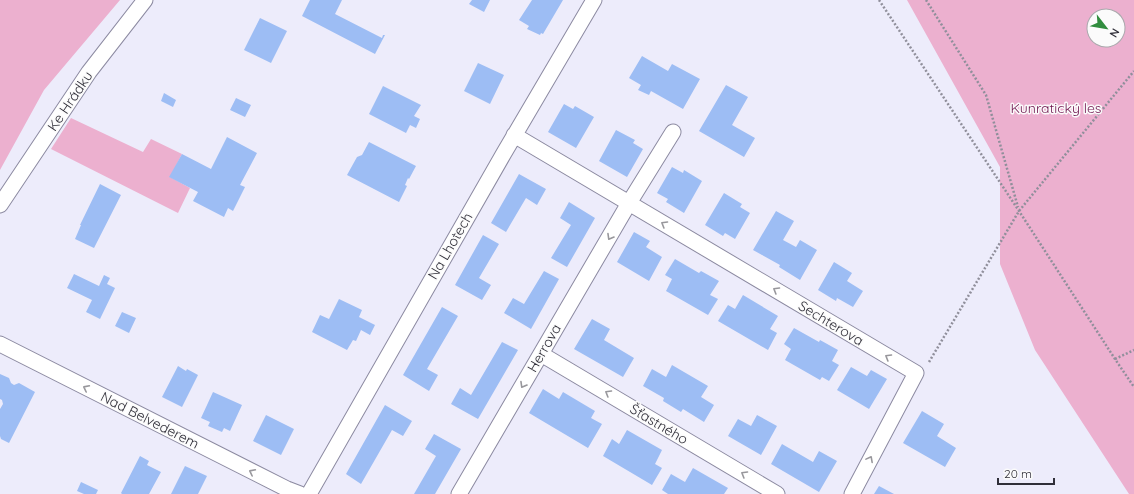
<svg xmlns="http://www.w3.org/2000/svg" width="1134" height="494" viewBox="0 0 1134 494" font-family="Quicksand,sans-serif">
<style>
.green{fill:#ecb0cf;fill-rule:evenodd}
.building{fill:#9dbdf4}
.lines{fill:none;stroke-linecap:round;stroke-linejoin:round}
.minor-casing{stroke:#8c8aa1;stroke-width:17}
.path{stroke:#908f9b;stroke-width:2.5;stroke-dasharray:2 2;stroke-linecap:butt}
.minor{stroke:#fff;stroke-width:15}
.oneway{stroke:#98979c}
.labels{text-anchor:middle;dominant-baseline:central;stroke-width:3;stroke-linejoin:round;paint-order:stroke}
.street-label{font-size:14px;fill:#302f39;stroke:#fbfbfb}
.park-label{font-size:14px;fill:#6e124d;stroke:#fbfbfb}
</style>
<rect width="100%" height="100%" fill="#edecfb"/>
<path class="green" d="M0 0H120L44 90 0 170Z
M907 0H1134V494H1129L1035 350 1000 264V167ZM1094 16H1118V40H1094Z
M71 118 143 152 151 139 182 154 170 177 190 188 178 213 51 149Z"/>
<path class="building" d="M310 0H342L335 14 382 38 383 35H385L375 54 302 16Z
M472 0H490L484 12 469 4Z
M532 0H563L543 34 541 33 540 35 527 29 529 26 519 20Z
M260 18 287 31 271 63 244 50Z
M642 56 668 71 672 64 700 79 683 109 651 91 649 95 638 90 641 85 629 78Z
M478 63 504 75 490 104 464 91Z
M726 85 748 97 732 125 755 138 744 157 699 131Z
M383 86 421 105 414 116 420 119 416 128 410 125 406 133 369 114Z
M164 93 176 100 173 107 161 101Z
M236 98 251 105 245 117 230 110Z
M564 104 573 109 575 106 594 117 576 148 548 132Z
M616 130 635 140 633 143 643 149 627 177 599 161Z
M227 137 257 153 240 185 245 187 233 211 228 208 224 217 193 201 198 192 169 177 182 154 211 169Z
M369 142 416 166 409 179 408 178 405 185 407 186 399 202 347 175 357 157 362 155Z
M672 167 683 173 684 170 702 181 684 213 666 202 668 199 657 193Z
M519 174 546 189 537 205 526 198 506 232 491 223Z
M100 184 121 195 94 248 75 239 81 225H80Z
M724 193 742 204 740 207 750 213 735 239 725 233 723 236 705 225Z
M569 202 595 218 567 267 551 258 571 225 560 218Z
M776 211 794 221 783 240 796 247 800 240 817 250 800 280 779 267 780 265 753 250Z
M634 232 650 241 646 247 662 257 649 281 617 262Z
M483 235 499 244 479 278 491 285 482 300 455 285Z
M675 259 699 273 701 271 719 281 710 295 718 299 708 315 666 291 672 279 665 275Z
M834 262 852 273 847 281 863 291 853 307 837 298 836 301 818 290Z
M544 271 559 279 531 329 504 313 513 298 524 304Z
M74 274 99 286 104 275 110 278 107 284 115 288 100 319 86 312 92 300 67 288Z
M743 295 778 316 770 329 777 333 768 350 718 321 728 305 735 309Z
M339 299 362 310 359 317 375 325 370 335 361 330 356 341 353 340 347 350 312 332 320 315 329 319Z
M442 307 458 316 427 369 438 375 429 391 403 375Z
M122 312 136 318 129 333 115 326Z
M592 319 610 329 604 340 634 358 623 377 574 349Z
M794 328 819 342 820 340 838 350 832 361 839 365 829 381 822 377 820 380 785 360 791 349 784 344Z
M502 342 518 350 478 419 451 404 460 388 471 395Z
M672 365 708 386 701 397 714 405 704 422 683 409 681 412 663 401 664 398 643 386 652 369 666 377Z
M178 366 186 371 187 369 198 375 182 407 162 397Z
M851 367 867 376 871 370 887 379 869 409 837 390Z
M0 374 9 378 11 383 14 385 19 383 35 392 9 443 1 439 0 436V409L3 404 2 400 0 399Z
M543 389 559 399 563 392 595 411 591 418 602 424 588 448 529 413Z
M213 392 242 405 230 431 224 428 222 432 208 426 210 422 201 418Z
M385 405 412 421 403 436 392 430 361 484 346 474Z
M922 411 944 424 937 436 956 448 945 467 903 443Z
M266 415 294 429 281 455 253 441Z
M757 415 777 426 761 455 728 436 738 419 751 426Z
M627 430 662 450 655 464 662 468 652 485 603 456 612 439 619 444Z
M434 434 461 449 435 494H414L436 456 425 449Z
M782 444 813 462 819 451 837 461 819 492 771 464Z
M140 456 149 461 147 465 161 472 149 494H122L121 493Z
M185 466 207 476 198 494H171Z
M693 468 728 488 724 494H668L662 490 671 474 685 482Z
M81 482 98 490 96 494H84L77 491Z
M879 486 894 494H874Z"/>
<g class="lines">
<defs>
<path id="minor" d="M514 135 916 373 852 494
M0 205 89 72 145 0
M0 344 287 489 300 494
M541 354 777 494
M309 494 504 153 594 0
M459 494 629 203 673 132"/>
</defs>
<use href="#minor" class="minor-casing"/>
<path class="path" d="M879 0 1019 211 1115 359 1134 387
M926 0 986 95 1018 207
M1115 359 1134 350
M929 362 1019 211 1134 71"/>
<use href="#minor" class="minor"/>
</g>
<defs><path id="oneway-chevron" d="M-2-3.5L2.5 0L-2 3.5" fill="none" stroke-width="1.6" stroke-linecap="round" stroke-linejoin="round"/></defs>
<g class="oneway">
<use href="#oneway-chevron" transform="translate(664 224) rotate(-149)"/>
<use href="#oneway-chevron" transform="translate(610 237) rotate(120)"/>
<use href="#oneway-chevron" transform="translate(776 290) rotate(-149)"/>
<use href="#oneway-chevron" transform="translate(888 357) rotate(-149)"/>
<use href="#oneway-chevron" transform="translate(523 385) rotate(120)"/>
<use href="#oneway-chevron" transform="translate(86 388) rotate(-153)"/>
<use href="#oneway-chevron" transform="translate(608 393) rotate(-149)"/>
<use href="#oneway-chevron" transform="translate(870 459) rotate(-62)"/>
<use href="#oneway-chevron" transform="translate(252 472) rotate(-153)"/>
<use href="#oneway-chevron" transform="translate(744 474) rotate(-149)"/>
</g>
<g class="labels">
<g class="street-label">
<text transform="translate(70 101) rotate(-56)">Ke Hrádku</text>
<text transform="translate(450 246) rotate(-60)">Na Lhotech</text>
<text transform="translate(831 323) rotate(31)">Sechterova</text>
<text transform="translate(544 348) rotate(-60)">Herrova</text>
<text transform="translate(150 420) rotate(27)">Nad Belvederem</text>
<text transform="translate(659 424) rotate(31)">Šťastného</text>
</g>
<g class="park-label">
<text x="1056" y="108">Kunratický les</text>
</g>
</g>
<g transform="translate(1106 28) rotate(121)"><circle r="19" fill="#fbfbfb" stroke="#aaa9ad"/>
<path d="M0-3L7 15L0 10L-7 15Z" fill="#318d3e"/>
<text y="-6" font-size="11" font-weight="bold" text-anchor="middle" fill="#302f39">N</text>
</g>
<path d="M998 478v6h56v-6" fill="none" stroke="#302f39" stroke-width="2"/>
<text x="1004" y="478" font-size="12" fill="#302f39" stroke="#fbfbfb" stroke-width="3" paint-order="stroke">20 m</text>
</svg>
